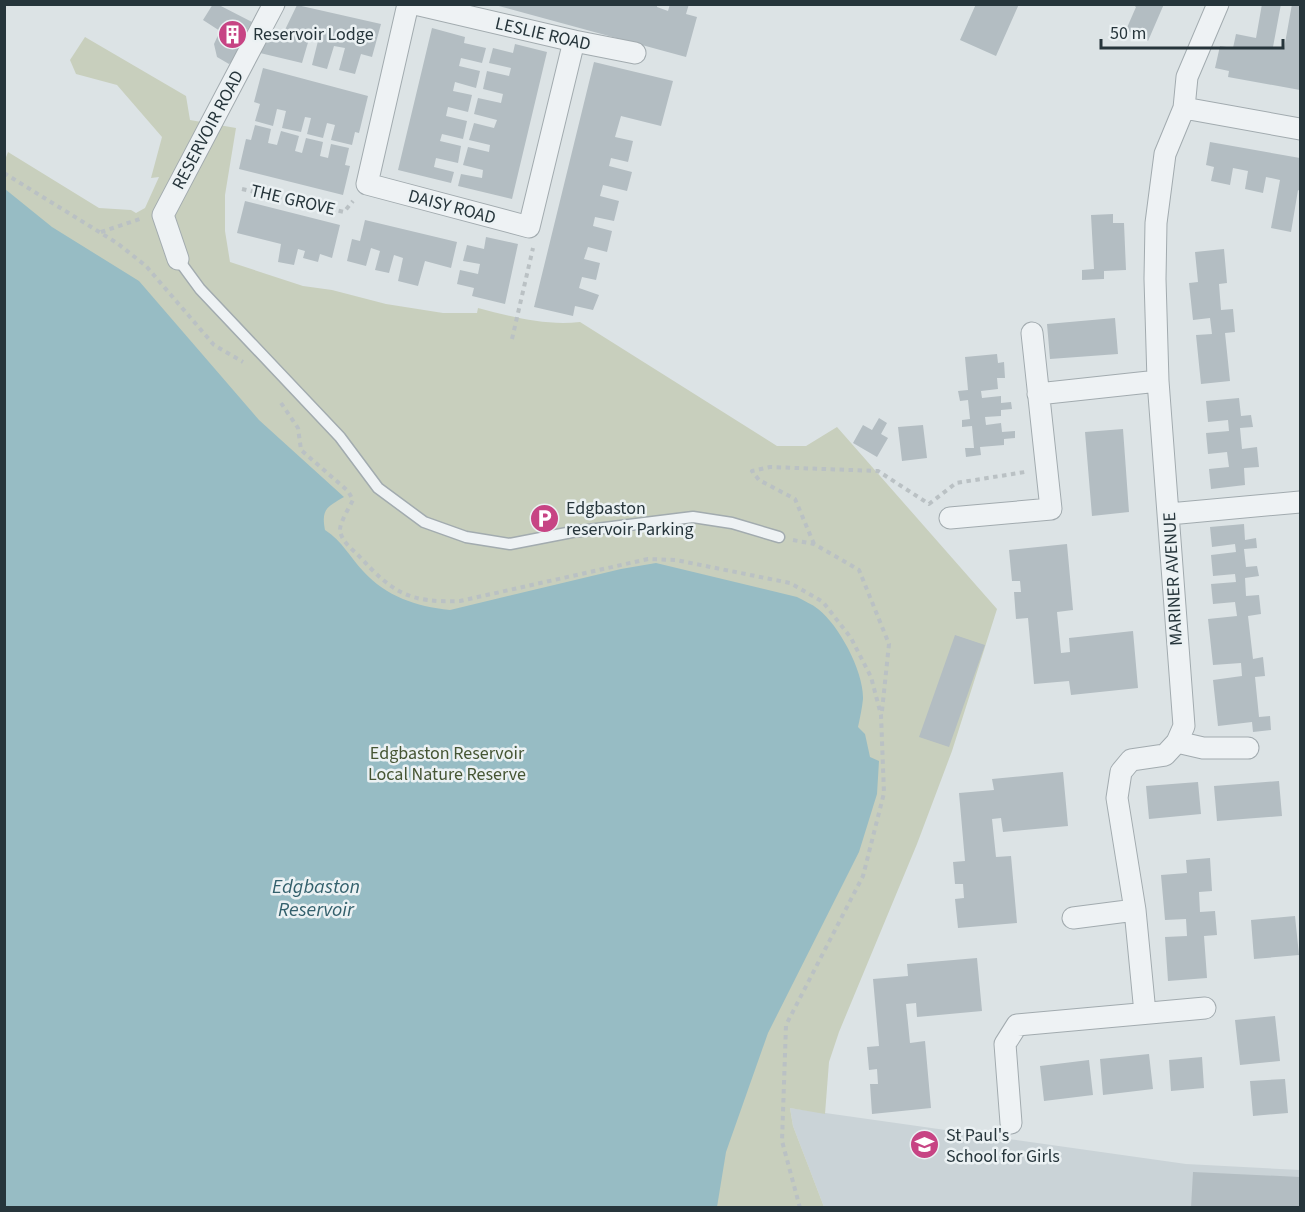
<svg xmlns="http://www.w3.org/2000/svg" width="1305" height="1212" viewBox="0 0 1305 1212" font-family="'Source Sans 3',sans-serif">
<style>
.built{fill:#cad3d7}
.green{fill:#c8cfbd}
.water{fill:#97bcc4}
.building{fill:#b3bdc2}
.lines{fill:none;stroke-linecap:round;stroke-linejoin:round}
.service-casing{stroke:#a2abaf;stroke-width:13}
.minor-casing{stroke:#a2abaf;stroke-width:23}
.path{stroke:#bac1c4;stroke-width:4;stroke-dasharray:4.5 4.5;stroke-linecap:butt}
.service{stroke:#eef2f4;stroke-width:10}
.minor{stroke:#eef2f4;stroke-width:21}
.labels{text-anchor:middle;dominant-baseline:central;stroke-width:5;stroke-linejoin:round;paint-order:stroke}
.poi-label{font-size:18px;fill:#26353b;stroke:#ebf1f3;text-anchor:start}
.street-label{font-size:18px;fill:#26353b;stroke:#ebf1f3}
.park-label{font-size:18px;fill:#465634;stroke:#ebf1f3}
.water-label{font-size:20px;font-style:italic;fill:#33606c;stroke:#ebf1f3}
</style>
<rect width="100%" height="100%" fill="#dce3e5"/>
<path class="built" d="M790 1108 1186 1164 1300 1170V1207H824L793 1126Z"/>
<path class="green" d="M85 37 186 96 190 120 236 128 225 195V231L230 262 303 286 332 290 386 304 443 313H477L478 308C512 317 546 326 580 322L777 446H806L837 427 997 609 952 751 917 844 839 1032 829 1062 825 1114 790 1108 793 1126 824 1207 5 1208V160L8 152 99 208 131 210 136 213 145 208 159 177 151 178 162 137 117 85 76 74 70 60Z"/>
<path class="water" d="M5 189 52 227 139 281 259 420 344 497C327 507 321 509 325 530 342 541 350 557 363 571 387 597 415 606 450 610L621 569 656 563 797 597C804 601 812 604 818 609 839 625 864 672 863 699 862 708 860 718 858 727L865 734 870 757 879 761 877 794 859 852 768 1033 726 1152 717 1207H5Z"/>
<path class="building" d="M213 4H217L252 22 243 37 248 40 240 56 229 64 217 57 214 44 220 31 203 20Z
M657 4V7L668 11 670 4H689L686 14 697 17 686 57 495 5Z
M976 4H1019L996 56 960 40Z
M1132 4H1164L1148 41 1126 30 1136 7Z
M1262 4H1281L1273 47 1284 49 1292 4H1300V90L1228 77 1229 71 1215 68 1220 46 1233 48 1236 34 1256 38Z
M297 5 381 24 372 57 361 54 355 74 339 70 345 48 334 46 327 69 312 65 318 41 309 39 302 63 260 53 267 35 282 36Z
M432 28 465 37 464 43 486 48 482 63 461 58 459 66 480 71 476 88 455 82 453 91 472 95 468 112 448 107 446 116 467 121 463 139 442 134 440 141 461 146 458 163 436 158 434 167 454 172 451 183 398 170Z
M515 44 547 52 512 199 458 186 461 174 482 178 483 170 463 165 468 147 489 152 490 145 469 140 474 123 494 128 497 120 474 114 478 98 501 103 503 94 483 89 487 71 509 76 511 68 489 63 493 48 513 53Z
M594 62 673 81 661 126 621 116 615 137 633 141 628 162 611 158 609 166 632 172 627 191 603 185 600 196 619 201 614 221 595 217 593 226 612 231 607 252 588 247 584 259 600 263 596 280 582 277 579 288 599 295 593 310 575 306 573 316 534 307Z
M263 68 368 96 359 133 355 132 352 145 331 140 335 125 327 123 323 138 307 134 311 118 305 117 301 132 282 128 286 111 277 109 273 126 255 121 260 104 254 102Z
M255 125 271 129 268 143 277 145 281 131 299 136 295 151 302 153 306 138 323 142 320 156 328 158 331 144 349 148 345 165 350 166 343 195 239 169 246 139 251 140Z
M1210 142 1300 158V191L1298 190 1291 232 1271 228 1280 180 1266 177 1263 193 1245 189 1248 171 1233 168 1230 185 1211 181 1214 167 1206 165Z
M245 201 340 225 332 258 320 254 318 262 303 258 305 251 298 249 294 265 278 262 281 244 237 233Z
M1113 214V223H1124L1126 270 1104 271V279L1082 280V270L1094 269 1091 215Z
M365 220 457 242 451 268 425 261 418 286 398 281 403 258 394 255 389 273 375 270 380 251 371 248 366 266 347 261 352 239 360 241Z
M486 237 518 244 505 304 472 296 474 288 457 284 460 270 478 274 480 264 463 261 467 245 484 249Z
M1224 249 1227 283 1219 284 1221 310 1233 309 1235 332 1225 333 1230 381 1201 384 1196 335 1212 334 1210 318 1193 320 1189 283 1198 282 1195 252Z
M1115 318 1118 354 1050 359 1047 324Z
M997 354 998 363 1004 362 1005 378H997L998 389 981 391 982 398 1001 396V403L1011 402 1012 409 1001 410V416L985 417 986 425 1001 423 1002 432 1015 431V438L1004 439V445L980 447 981 455 966 457 965 448H974L972 426 962 427V420L970 419 968 400 960 401 958 391 968 390 965 357Z
M1239 398 1241 416 1251 415 1253 427 1240 428 1242 449 1257 447 1259 467 1244 468 1245 485 1211 489 1209 469 1229 467 1227 452 1208 454 1206 433 1229 431 1228 420 1208 422 1206 401Z
M879 418 887 423 881 434 888 438 877 457 853 443 863 425 872 430Z
M923 425 927 458 902 461 898 427Z
M1123 429 1129 512 1092 516 1085 432Z
M1244 524 1245 540 1256 538 1257 548 1244 549 1246 567 1257 566 1259 576 1245 578 1246 596 1259 595 1261 614 1248 616 1253 659 1263 657 1265 676 1255 677 1259 717 1270 716 1271 730 1253 732 1252 722 1218 726 1213 680 1242 676 1241 663 1213 665 1208 619 1237 616 1235 602 1213 604 1211 584 1236 582 1235 574 1213 576 1211 555 1236 552 1235 544 1212 547 1210 527Z
M1067 544 1073 610 1057 612 1061 653 1070 652 1069 638 1133 631 1138 688 1071 695 1069 681 1034 684 1028 618 1016 619 1014 592H1021L1020 581H1012L1009 550Z
M955 635 985 645 949 747 919 737Z
M1063 772 1068 826 1003 832 1001 818 992 819 996 857 1011 856 1017 923 958 928 955 899 964 898 963 884H955L953 862 965 861 959 793 994 790 992 779Z
M1279 781 1282 816 1217 821 1214 786Z
M1198 782 1201 814 1149 819 1146 786Z
M1210 858 1212 891 1199 892 1200 912 1215 911 1217 935 1204 936 1207 978 1168 981 1165 937 1187 936 1186 919 1165 920 1161 875 1187 873 1186 860Z
M1295 916 1299 955 1254 959 1251 920Z
M977 958 982 1011 917 1017 916 1003 906 1004 910 1043 925 1041 931 1108 872 1114 870 1084H878L877 1069 869 1070 867 1047 879 1046 873 979 908 976 907 964Z
M1275 1016 1280 1061 1240 1065 1235 1020Z
M1149 1054 1153 1089 1103 1095 1100 1059Z
M1202 1057 1204 1088 1171 1091 1169 1060Z
M1089 1060 1093 1095 1044 1101 1040 1066Z
M1285 1079 1288 1113 1253 1116 1250 1081Z
M1193 1172 1300 1177V1208H1191Z"/>
<g class="lines">
<defs>
<path id="service" d="M178 259 200 289 340 437 378 488 424 522 466 537 510 544 572 532 693 517 732 523 779 537"/>
<path id="minor" d="M408 4 367 184 529 227 574 41
M415 4 574 41 635 53
M1184 108 1300 129
M178 259 163 215 274 4
M1038 394 1158 381
M1169 514 1300 502
M950 518 1051 509 1032 333
M1177 742 1203 748H1248
M1073 918 1135 910
M1145 1013 1135 910 1117 798 1121 772 1131 760 1165 755 1177 742 1184 726 1158 381 1155 279 1156 223 1165 154 1184 108 1187 77 1218 4
M1011 1123 1005 1044 1017 1025 1205 1008"/>
</defs>
<use href="#service" class="service-casing"/>
<use href="#minor" class="minor-casing"/>
<path class="path" d="M4 173 117 243 146 266 214 345 243 362
M242 189 344 212 353 201
M101 232 143 218
M512 339 533 248
M281 403 298 428 301 450 348 491 353 500C349 508 340 522 340 530 341 541 352 549 359 556 393 593 409 603 460 601L648 559 676 560 790 583 823 602 851 638 871 677 881 715 884 793 863 876 786 1025 782 1141 800 1208
M793 540 814 544 859 570 889 644 882 711
M814 544 795 499 759 480 752 471 770 467 878 471 929 504 956 483 1025 472"/>
<use href="#service" class="service"/>
<use href="#minor" class="minor"/>
</g>
<defs>
<symbol id="building-disc" viewBox="-11 -11 22 22"><circle r="9.5" fill="#c74484" stroke="#ebf1f3"/><path d="M-4-6H4V6H1V3H-1V6H-4ZM-2.5-4.3h1.7v1.8h-1.7ZM.8-4.3h1.7v1.8H.8ZM-2.5-1h1.7V.8h-1.7ZM.8-1h1.7V.8H.8Z" fill="#fff"/></symbol>
<symbol id="parking-disc" viewBox="-11 -11 22 22"><circle r="9.5" fill="#c74484" stroke="#ebf1f3"/><path d="M-3.5-5.5H1a3.5 3.5 0 0 1 0 7H-1V5.5H-3.5ZM-1-3.4V-.6H.8a1.4 1.4 0 0 0 0-2.8Z" fill="#fff"/></symbol>
<symbol id="school-disc" viewBox="-11 -11 22 22"><circle r="9.5" fill="#c74484" stroke="#ebf1f3"/><path d="M0-5L7-2L0 1L-7-2ZM-4 1L0 2.5L4 1V4Q0 6-4 4Z" fill="#fff"/></symbol>
</defs>
<g fill-rule="evenodd">
<use href="#building-disc" x="216" y="18" width="33" height="33"/>
<use href="#parking-disc" x="528" y="502" width="33" height="33"/>
<use href="#school-disc" x="908" y="1128" width="33" height="33"/>
</g>
<g class="labels">
<g class="poi-label">
<text x="253" y="34">Reservoir Lodge</text>
<text x="566" y="508">Edgbaston<tspan x="566" dy="21">reservoir Parking</tspan></text>
<text x="946" y="1135">St Paul's<tspan x="946" dy="21">School for Girls</tspan></text>
</g>
<g class="street-label">
<text transform="translate(543 34) rotate(13)">LESLIE ROAD</text>
<text transform="translate(208 130) rotate(-62)">RESERVOIR ROAD</text>
<text transform="translate(293 200) rotate(13)">THE GROVE</text>
<text transform="translate(452 207) rotate(15)">DAISY ROAD</text>
<text transform="translate(1173 579) rotate(-93)">MARINER AVENUE</text>
</g>
<g class="park-label">
<text x="447" y="753">Edgbaston Reservoir<tspan x="447" dy="21">Local Nature Reserve</tspan></text>
</g>
<g class="water-label">
<text x="316" y="887">Edgbaston<tspan x="316" dy="23">Reservoir</tspan></text>
</g>
</g>
<rect width="1305" height="1212" fill="none" stroke="#26353b" stroke-width="12"/>
<path d="M1101 39v9h182v-9" fill="none" stroke="#26353b" stroke-width="3"/>
<text x="1110" y="39" font-size="18" fill="#26353b" stroke="#ebf1f3" stroke-width="4.5" paint-order="stroke">50 m</text>
</svg>
